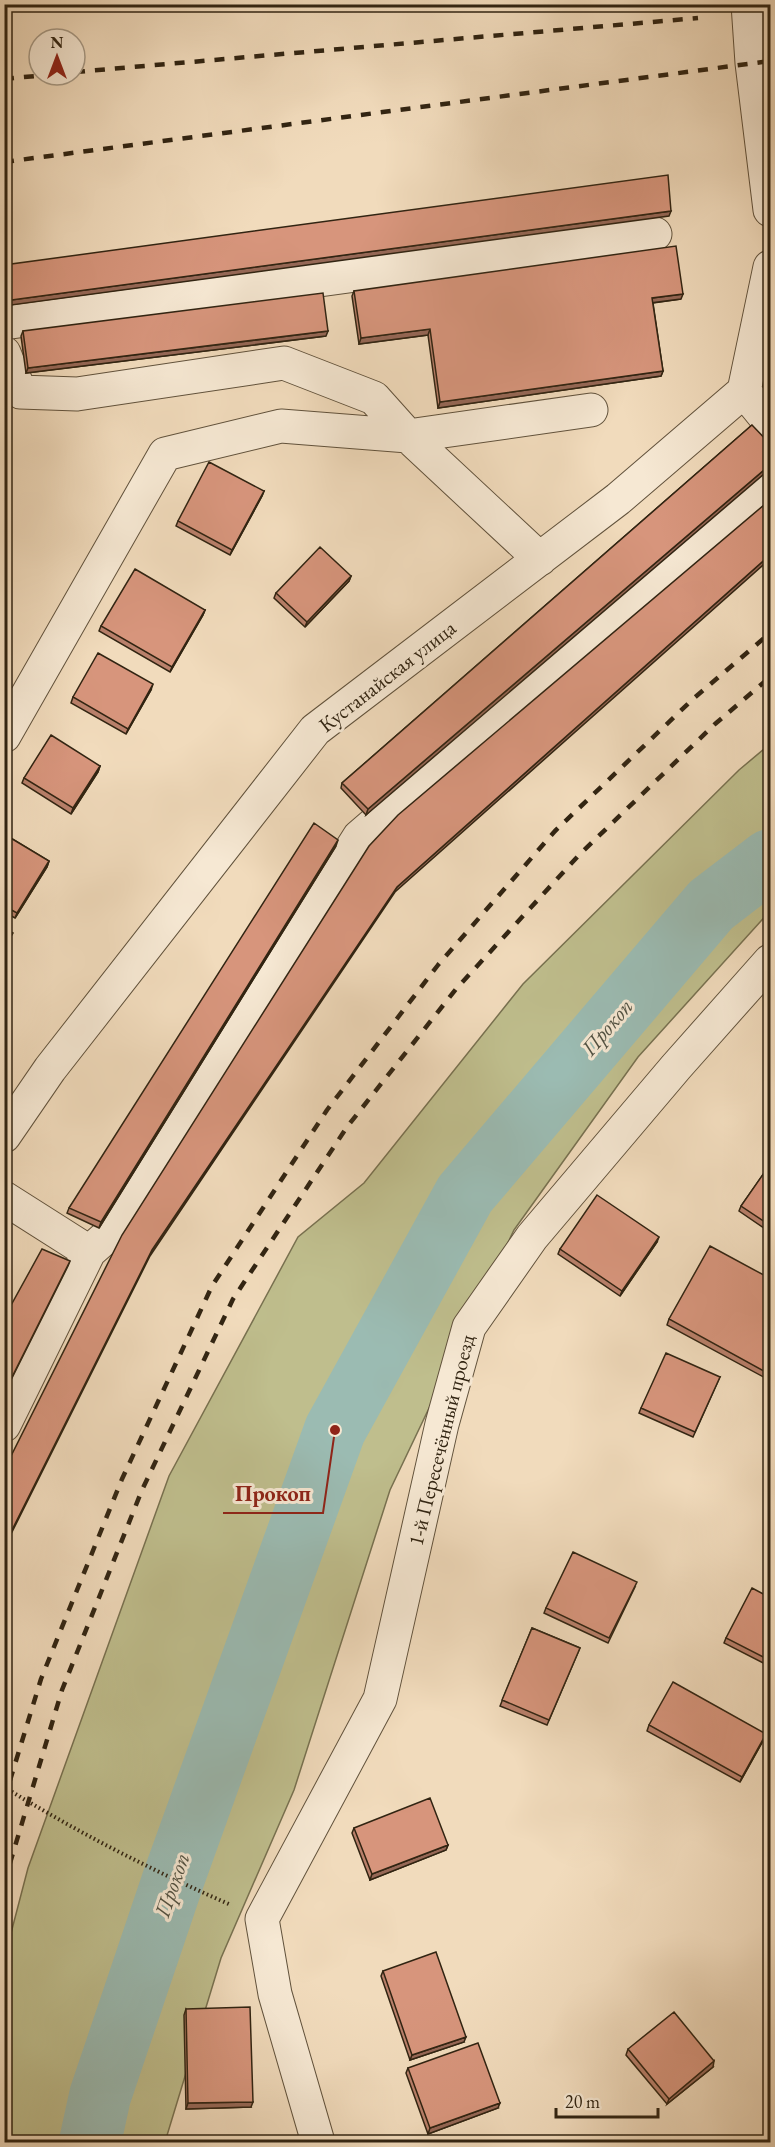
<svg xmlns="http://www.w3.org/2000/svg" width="775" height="2147" viewBox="0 0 775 2147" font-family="'EB Garamond',serif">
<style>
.green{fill:#bfbe8d;stroke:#787150;stroke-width:1.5}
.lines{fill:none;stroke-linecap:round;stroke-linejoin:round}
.river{stroke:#9bbbb2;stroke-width:62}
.minor-casing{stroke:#61523c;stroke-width:35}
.path{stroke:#312412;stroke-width:4;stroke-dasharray:1.5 3;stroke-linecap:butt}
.minor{stroke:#f6e8d3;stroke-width:33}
.rail{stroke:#312412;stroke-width:4.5;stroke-dasharray:10 10;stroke-linecap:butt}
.wall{fill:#b9806b;stroke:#312412;stroke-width:1.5}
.shaded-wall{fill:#966857;stroke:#312412;stroke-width:1.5}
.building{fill:#d7957c;stroke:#312412;stroke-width:1.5}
.labels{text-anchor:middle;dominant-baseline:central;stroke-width:6;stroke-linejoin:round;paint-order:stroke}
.street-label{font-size:21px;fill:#312412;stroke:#f6e8d3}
.water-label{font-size:22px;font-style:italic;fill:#515142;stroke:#f6e8d3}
.leader{fill:none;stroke:#8f2418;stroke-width:2}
.callout-dot{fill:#8f2418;stroke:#f6e8d3;stroke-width:2}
.callout-label{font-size:22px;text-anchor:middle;font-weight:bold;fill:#8f2418;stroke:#f6e8d3;stroke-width:6;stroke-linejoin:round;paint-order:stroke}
</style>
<rect width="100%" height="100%" fill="#f1dbbc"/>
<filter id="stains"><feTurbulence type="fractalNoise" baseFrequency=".00333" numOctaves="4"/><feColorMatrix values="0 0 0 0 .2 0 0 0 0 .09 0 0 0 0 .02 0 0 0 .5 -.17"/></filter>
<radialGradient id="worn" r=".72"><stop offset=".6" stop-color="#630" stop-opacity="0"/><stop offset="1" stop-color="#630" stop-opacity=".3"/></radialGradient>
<path class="green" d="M770 744V911L638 1057 514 1230 390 1490 294 1790 221 1958 165 2142H5V1956L28 1868 169 1476 298 1237 364 1183 523 984 739 770Z"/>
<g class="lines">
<path class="river" d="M90 2142 100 2096 173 1880 335 1430 465 1194 711 905 770 860"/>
<defs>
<path id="minor" d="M748 4 752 63 770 210
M4 323 655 234
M4 353 20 392 77 394 284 363 374 398 408 436 540 559
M744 391 770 267
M744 391 770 423
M4 736 165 454 281 426 408 436 591 410
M4 1136 50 1069 315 730 618 499 744 391
M4 1198 89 1252 4 1425
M89 1252 106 1237 359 837 770 482
M318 2142 275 1994 262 1919 380 1699 442 1424 469 1327 532 1237 676 1067 770 961"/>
</defs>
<use href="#minor" class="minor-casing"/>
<path class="path" d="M4 1787C77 1832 153 1871 231 1905"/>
<use href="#minor" class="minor"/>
<path class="rail" d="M75 72 698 18
M4 79 46 75
M4 162 770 61
M4 1800 41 1679 122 1479 212 1286 327 1110 438 965 555 831 693 699 770 633
M4 1883 62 1690 142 1490 233 1299 347 1127 456 989 579 855 715 724 770 677"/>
</g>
<path class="wall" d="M354 291 681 299 653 303 663 371 661 376 438 408 428 335 359 344 352 296Z
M23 331 326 336 26 373 21 336Z
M752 425 366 815 341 788 342 783Z
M264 491 262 496 230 555 176 526 178 521Z
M351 576 349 581 305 627 274 598 276 593Z
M205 610 203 615 170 672 99 631 101 626Z
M151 690 126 734 71 703 73 697Z
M100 766 98 772 71 814 22 783 24 778Z
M4 834 49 861 47 867 15 918 4 912Z
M336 846 99 1228 67 1213 69 1208Z
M771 1163V1233L739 1211 741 1206Z
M657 1242 620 1296 558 1254 560 1249Z
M771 1279V1381L667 1325 669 1319Z
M720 1377 693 1437 639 1413 641 1408Z
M635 1587 608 1643 544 1613 546 1608Z
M771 1598V1667L724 1643 726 1638Z
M532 1628 580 1648 547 1725 500 1706Z
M649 1725 766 1734 764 1739 740 1782 647 1731Z
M354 1828 448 1845 446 1850 370 1880 352 1833Z
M383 1971 464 2042 410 2060 381 1976Z
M186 2009 251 2107 186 2109 184 2015Z
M628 2049 713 2067 667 2104 626 2055Z
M408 2068 498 2108 428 2134 406 2073Z"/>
<path class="shaded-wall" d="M671 211 669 216 4 306V301Z
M683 294 681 299 650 303 652 298Z
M430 329 428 335 359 344 361 338Z
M328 331 326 336 26 373 28 368Z
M663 371 661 376 438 408 440 402Z
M771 464V468L366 815 368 809Z
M264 491 262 496 230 555 232 550Z
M771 554V558L395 892 150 1256 4 1548 152 1250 397 887Z
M351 576 349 581 305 627 307 622Z
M205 610 203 615 170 672 172 667Z
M153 684 151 690 126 734 128 729Z
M100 766 98 772 71 814 73 808Z
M338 840 336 846 99 1228 101 1222Z
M49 861 47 867 15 918 17 913Z
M659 1237 657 1242 620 1296 622 1291Z
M70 1261 68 1266 4 1394V1393Z
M766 1734 764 1739 740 1782 742 1777Z
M448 1845 446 1850 370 1880 372 1874Z
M466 2037 464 2042 410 2060 412 2055Z
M714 2061 713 2067 667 2104 669 2099Z
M253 2102 251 2107 186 2109 188 2103Z
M500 2103 498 2108 428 2134 430 2128Z"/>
<path class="building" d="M668 175 671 211 4 301V265Z
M676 246 683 294 652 298 663 371 440 402 430 329 361 338 354 291Z
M323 293 328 331 28 368 23 331Z
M752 425 771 445V464L368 809 342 783Z
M209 462 264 491 232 550 178 521Z
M771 499V554L397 887 152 1250 4 1546V1470L122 1235 369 846 398 815Z
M320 547 351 576 307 622 276 593Z
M135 569 205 610 172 667 101 626Z
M98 653 153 684 128 729 73 697Z
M51 735 100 766 73 808 24 778Z
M314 823 338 840 101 1222 69 1208Z
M4 834 49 861 17 913 4 906Z
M4 928 13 933 4 948Z
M771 1163V1226L741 1206Z
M597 1195 659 1237 622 1291 560 1249Z
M710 1246 771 1279V1375L669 1319Z
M42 1249 70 1261 4 1393V1318Z
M666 1353 720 1377 695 1432 641 1408Z
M573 1552 637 1582 609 1638 546 1608Z
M752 1588 771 1598V1661L726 1638Z
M532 1628 580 1648 549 1720 502 1700Z
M673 1682 766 1734 742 1777 649 1725Z
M430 1798 448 1845 372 1874 354 1828Z
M436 1952 466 2037 412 2055 383 1971Z
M250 2007 253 2102 188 2103 186 2009Z
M674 2012 714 2061 669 2099 628 2049Z
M478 2043 500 2103 430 2128 408 2068Z"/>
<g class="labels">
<g class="street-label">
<text transform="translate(387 676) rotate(-38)">Кустанайская улица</text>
<text transform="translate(441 1440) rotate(-76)">1-й Пересечённый проезд</text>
</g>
<g class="water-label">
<text transform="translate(607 1027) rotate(-50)">Прокоп</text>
<text transform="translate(172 1885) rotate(-71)">Прокоп</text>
</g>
</g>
<path class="leader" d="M335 1430L323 1513H223"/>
<circle class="callout-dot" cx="335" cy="1430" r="6"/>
<g class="callout-label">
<text x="273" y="1501">Прокоп</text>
</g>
<rect width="775" height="2147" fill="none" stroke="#f1dbbc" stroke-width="24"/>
<rect x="6" y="6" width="763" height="2135" fill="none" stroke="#312412" stroke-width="3"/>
<rect x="12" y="12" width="751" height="2123" fill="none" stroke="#312412" stroke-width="1.5"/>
<g transform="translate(57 57)"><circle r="28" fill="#f6e8d3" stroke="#a79a86" stroke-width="1.5"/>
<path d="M0-4.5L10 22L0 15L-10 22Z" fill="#8f2418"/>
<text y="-9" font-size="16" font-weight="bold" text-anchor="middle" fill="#312412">N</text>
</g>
<path d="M556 2108v9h102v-9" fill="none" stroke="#312412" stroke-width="3"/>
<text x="565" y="2108" font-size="18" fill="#312412" stroke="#f6e8d3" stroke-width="4.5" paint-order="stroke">20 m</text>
<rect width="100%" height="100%" filter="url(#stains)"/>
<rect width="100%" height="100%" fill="url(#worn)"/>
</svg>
